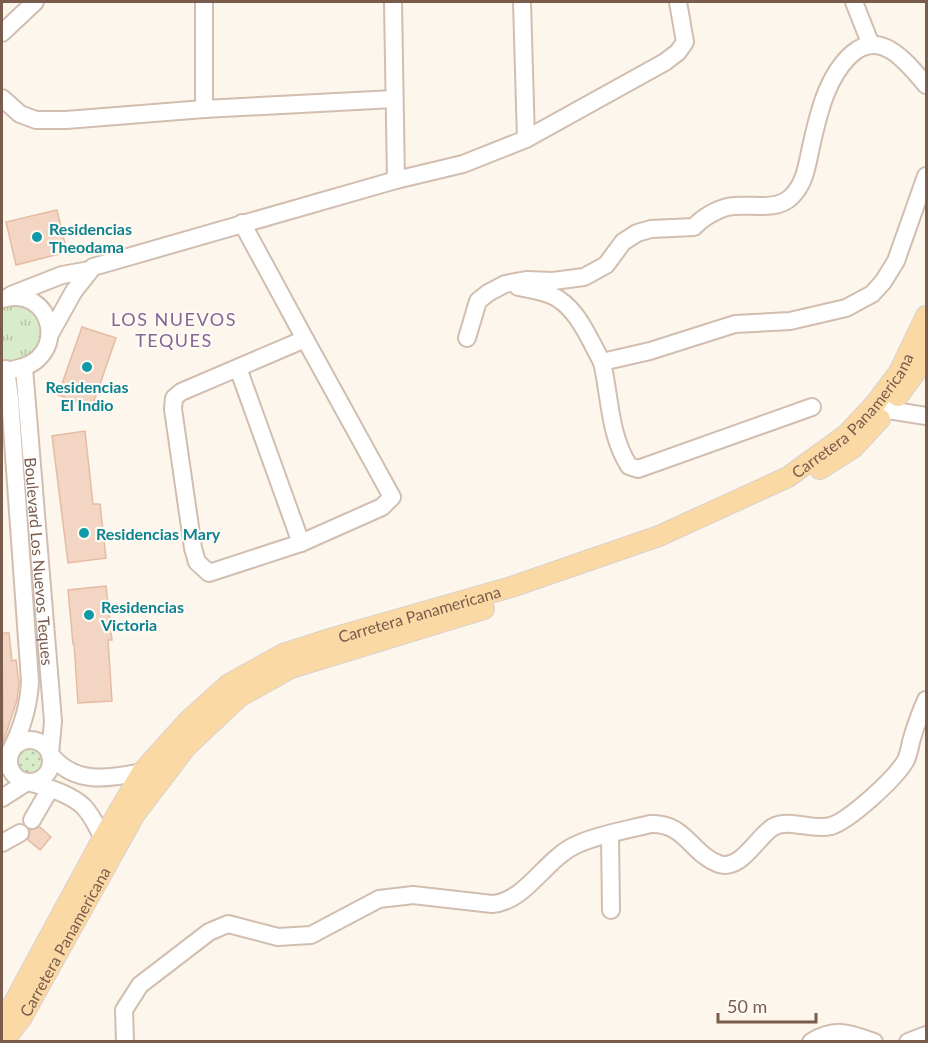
<svg xmlns="http://www.w3.org/2000/svg" width="928" height="1043" viewBox="0 0 928 1043" font-family="Lato,sans-serif">
<style>
.grass{fill:url(#grass-dots)}
.park{fill:url(#park-tufts)}
.building{fill:#f3d5c3;stroke:#e6bba3;stroke-width:1.5}
.lines{fill:none;stroke-linecap:round;stroke-linejoin:round}
.minor-casing{stroke:#d1beb0;stroke-width:20}
.major-casing{stroke:#dad1cd;stroke-width:22}
.minor{stroke:#fff;stroke-width:16}
.major{stroke:#fbd9a5;stroke-width:20}
.culture-dot{fill:#0f9aa8;stroke:#fffaf3;stroke-width:2}
.labels{text-anchor:middle;dominant-baseline:central;stroke-width:4.5;stroke-linejoin:round;paint-order:stroke}
.culture-label{font-size:16px;font-weight:bold;fill:#0d838f;stroke:#fffaf3;text-anchor:start}
.street-label{font-size:16px;fill:#7a5c4d;stroke:#fffaf3}
.neighbourhood-label{font-size:18px;letter-spacing:1.5px;fill:#846695;stroke:#fffaf3}
</style>
<defs>
<pattern id="grass-dots" width="8" height="8" patternUnits="userSpaceOnUse" patternTransform="scale(1.5)"><rect width="8" height="8" fill="#d8ecc9"/><path d="M2 2h.1M6 6h.1" fill="none" stroke="#b4c2a5" stroke-width="1.8" stroke-linecap="round"/></pattern>
<pattern id="park-tufts" width="24" height="20" patternUnits="userSpaceOnUse" patternTransform="scale(1.5)"><rect width="24" height="20" fill="#d8ecc9"/><path d="M3 7l-1-3M5 7V3M7 7l1-3M15 17l-1-3M17 17v-4M19 17l1-3" fill="none" stroke="#b4c2a5"/></pattern>
</defs>
<rect width="100%" height="100%" fill="#fdf6ec"/>
<path class="grass" d="M18 761a12 12 0 1 1 24 0a12 12 0 1 1-24 0Z"/>
<path class="park" d="M2 299 41 308 43 352 2 366Z"/>
<path class="building" d="M57 210 67 252 16 265 6 222Z
M82 327 116 338 92 407 58 395Z
M85 431 93 504H100L106 558 68 563 52 436Z
M106 586 112 640H108L112 701 78 703 74 644H73L68 590Z
M2 633H9L12 661 16 660 19 683 17 700 3 743Z
M40 827 51 837 40 850 28 840 30 830Z"/>
<g class="lines">
<defs>
<g id="minor">
<path d="M204 2V109"/>
<path d="M393 2 396 180"/>
<path d="M522 2 526 139"/>
<path d="M854 2 871 45"/>
<path d="M2 33 35 2"/>
<path d="M2 98 20 114 36 120H66L204 109 394 99"/>
<path d="M242 223 305 339"/>
<path d="M518 287C529 289 540 291 551 295 577 306 589 339 602 362L650 351 735 324 790 321 846 308 872 294 883 282 896 261 926 176"/>
<path d="M11 295 62 275 90 270"/>
<path d="M2 299C54 284 70 360 15 369"/>
<path d="M50 334 74 291 93 267 396 180 463 164 526 139 665 62 678 52 685 42 678 2"/>
<path d="M467 338 478 301 488 293 505 284 526 280 553 281 584 277 606 265 623 242 637 233 651 229 694 227C703 217 720 207 734 206 751 204 777 211 791 197 805 184 807 165 811 147 818 115 827 75 853 53 882 29 908 64 926 85"/>
<path d="M305 339 392 497 382 507 301 543 209 573 197 562 193 548 173 409 174 398 181 392Z"/>
<path d="M602 362C610 396 609 435 629 466L638 469 812 407"/>
<path id="s1" d="M24 368 53 721 50 754C74 785 108 779 142 772"/>
<path d="M238 368 301 543"/>
<path d="M888 410 926 416"/>
<circle cx="30" cy="761" r="21"/>
<path d="M2 765C18 741 29 710 30 681L10 399 6 369"/>
<path d="M2 798 27 782C44 786 69 793 83 806 92 815 97 827 103 838"/>
<path d="M32 820 50 789"/>
<path d="M610 835 611 910"/>
<path d="M2 843 20 833"/>
<path d="M125 1042 124 1010 140 985 209 932 228 924 278 937 311 935 379 899 413 895 492 904C526 902 546 857 578 844 600 834 627 830 650 824 685 822 691 854 719 864 741 871 757 837 773 827 789 818 812 831 831 826 850 820 896 778 906 760 909 754 910 745 912 738 916 725 920 713 926 700"/>
<path d="M811 1042C836 1027 849 1033 874 1042"/>
<path d="M908 1042 926 1035"/>
</g>
<g id="major">
<path d="M898 396 915 373 926 350"/>
<path d="M820 469 853 448 880 419"/>
<path id="s2" d="M2 1019 11 1008 103 838 142 772 187 722 229 684 283 654 336 637 511 587 659 536 788 477 846 435 875 404 899 372 926 316"/>
<path id="s3" d="M3 1042 22 1017 135 814 186 747 239 697 291 668 484 609"/>
</g>
</defs>
<use href="#minor" class="minor-casing"/>
<use href="#major" class="major-casing"/>
<use href="#minor" class="minor"/>
<use href="#major" class="major"/>
</g>
<g class="culture-dot">
<circle cx="37" cy="237" r="6"/>
<circle cx="87" cy="367" r="6"/>
<circle cx="84" cy="533" r="6"/>
<circle cx="89" cy="615" r="6"/>
</g>
<g class="labels">
<g class="culture-label">
<text x="49" y="228">Residencias<tspan x="49" dy="18">Theodama</tspan></text>
<text x="87" y="386" text-anchor="middle">Residencias<tspan x="87" dy="18">El Indio</tspan></text>
<text x="96" y="533">Residencias Mary</text>
<text x="101" y="606">Residencias<tspan x="101" dy="18">Victoria</tspan></text>
</g>
<g class="street-label">
<text stroke="none"><textPath href="#s2" startOffset="1096">Carretera Panamericana</textPath></text>
<text stroke="none"><textPath href="#s1" startOffset="194">Boulevard Los Nuevos Teques</textPath></text>
<text stroke="none"><textPath href="#s2" startOffset="612">Carretera Panamericana</textPath></text>
<text stroke="none"><textPath href="#s3" startOffset="118">Carretera Panamericana</textPath></text>
</g>
<g class="neighbourhood-label">
<text x="174" y="319">LOS NUEVOS<tspan x="174" dy="21">TEQUES</tspan></text>
</g>
</g>
<rect width="928" height="1043" fill="none" stroke="#7a5c4d" stroke-width="6"/>
<path d="M718 1013v9h98v-9" fill="none" stroke="#7a5c4d" stroke-width="3"/>
<text x="727" y="1013" font-size="18" fill="#7a5c4d" stroke="#fffaf3" stroke-width="4.5" paint-order="stroke">50 m</text>
</svg>
